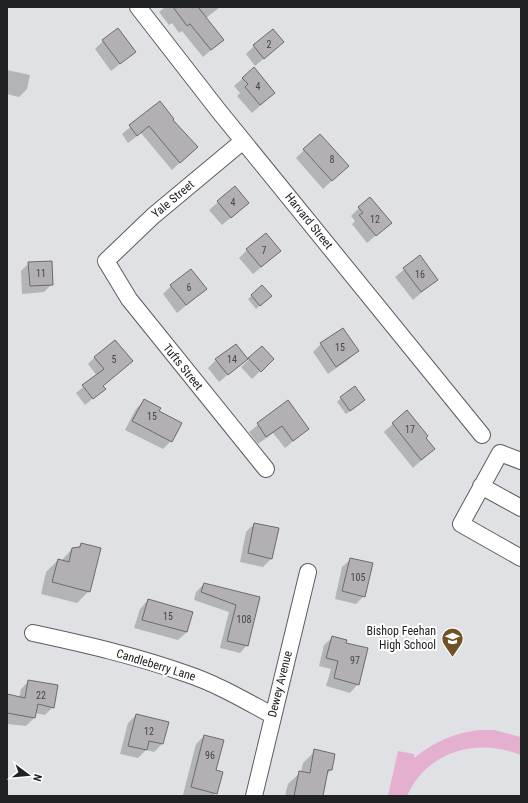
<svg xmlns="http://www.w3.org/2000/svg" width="528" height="803" viewBox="0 0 528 803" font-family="'Roboto Condensed',sans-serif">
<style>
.green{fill:#e5b0d0}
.shadow{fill:#0003}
.building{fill:#b2b0b3;stroke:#6c6a6d}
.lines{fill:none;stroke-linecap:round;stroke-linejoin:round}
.minor-casing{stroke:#5b5c5f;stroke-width:18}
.minor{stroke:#fff;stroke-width:16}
.labels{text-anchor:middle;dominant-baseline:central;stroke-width:4;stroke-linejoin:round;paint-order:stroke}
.number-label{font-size:10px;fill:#454647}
.street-label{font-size:12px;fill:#212223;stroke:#fff}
.poi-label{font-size:12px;fill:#212223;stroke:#fff;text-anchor:end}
</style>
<rect width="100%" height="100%" fill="#e0e1e5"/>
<path class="green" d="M479 730H494L521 737V755C477 737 427 751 407 796H388L398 751 414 754V758C434 742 453 733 479 730Z"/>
<path class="shadow" d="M165 7H220L206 18 223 40 203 57 182 31 179 33 172 23 169 25 159 12Z
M103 41 135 52 111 71 95 49Z
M283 42 255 66 246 54 254 46Z
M7 70 30 75 27 89 19 97 7 94Z
M243 78 274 93 252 113 237 96 240 93 234 86Z
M160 102 171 120 188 155 172 170 141 133 128 143 122 134Z
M304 150 339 174 323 189 296 158Z
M235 187 239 211 222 225 209 210Z
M359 208 390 223 367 243 352 224 355 221 351 216Z
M247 250 271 259 253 274 239 258Z
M419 257 437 279 413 300 395 277Z
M29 263 52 284 44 292 22 294 21 271Z
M171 286 206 289 177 313 163 294Z
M262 287 266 300 256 309 248 299Z
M321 344 357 351 349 359 328 374 313 352Z
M262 347 273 359 252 379 241 367Z
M95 357 132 361 102 386 104 389 85 405 76 393 97 376 88 364Z
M246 359 219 382 208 368 216 360Z
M341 398 360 404 346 414 337 402Z
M144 401 158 412 171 441 163 449 125 430 136 409Z
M288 401 308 429 285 448 273 433 258 444 249 432Z
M407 411 434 449 413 468 384 432Z
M254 524 271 559 263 567 240 562 246 532Z
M81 544 89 591 77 603 41 594 46 572 58 560 61 561 72 549 77 548Z
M351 559 364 596 356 604 335 599 342 567Z
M204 584 259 597 247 645 240 653 220 648 229 612 194 600 196 592Z
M148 600 187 632 178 640 134 628 140 609Z
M333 637 345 643 358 684 350 693 326 686 331 669 319 666 324 645Z
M29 681 53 707 45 715 35 713 34 718 26 726 7 724V695L19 698 21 689Z
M136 715 168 723 162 744 154 752 146 750 138 758 120 754 128 723Z
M204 736 215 771 216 793 213 796 183 795 196 744Z
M315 751 331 770 326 775 322 796H285L288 784 301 772 303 763Z"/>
<path class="building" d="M173 7H198L224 40 211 50 190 24 187 26Z
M118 28 136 52 120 64 102 40Z
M273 29 284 42 264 59 253 45Z
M254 67 275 93 260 105 245 87 248 84 242 78Z
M160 101 174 119 173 120 198 147 180 163 149 126 137 136 129 125Z
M320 134 349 166 332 181 303 149Z
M235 186 249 203 231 218 217 201Z
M370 197 392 223 376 236 359 215 363 213 358 207Z
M266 233 281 251 261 267 246 249Z
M420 255 438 280 421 292 403 268Z
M52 261 53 285 30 286 28 262Z
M191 269 207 289 186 305 170 285Z
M262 285 272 296 260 306 251 295Z
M343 328 359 351 336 367 320 343Z
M115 340 133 361 103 386 106 389 93 399 82 385 104 369 94 357Z
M236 344 248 359 228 375 215 359Z
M262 346 274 359 261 372 248 358Z
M355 386 365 400 350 411 340 397Z
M144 399 161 408 159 411 182 423 172 442 132 421Z
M288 400 309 429 293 441 282 426 266 437 257 423Z
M407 410 428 436 426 438 435 449 421 460 392 423Z
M254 523 279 528 272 559 248 553Z
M81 543 101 548 90 592 52 582 58 559 69 562 72 548 80 547Z
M350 558 373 563 365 597 342 591Z
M204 583 260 597 248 646 227 641 236 605 201 592Z
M148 599 193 612 187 632 142 620Z
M332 636 347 640 346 643 368 648 359 685 334 678 338 661 326 658Z
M28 680 58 685 54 708 38 704 35 718 7 713V694L25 698Z
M136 714 169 722 163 744 149 741 147 750 128 746Z
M204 735 224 740 216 770 223 772 217 794 191 787Z
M314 749 335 754 332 770H328L323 796H294L299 771 310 773Z"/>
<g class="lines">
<defs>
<path id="minor" d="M138 7 218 110 482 435
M243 141 153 216 106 261 129 299 266 469
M521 461 500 453 461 524 521 558
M481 486 521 508
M33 633C84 644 137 656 187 674 217 684 244 700 272 715
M254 796 308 572"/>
</defs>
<use href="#minor" class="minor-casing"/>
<use href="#minor" class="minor"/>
</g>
<defs>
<symbol id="school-pin" viewBox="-11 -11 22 30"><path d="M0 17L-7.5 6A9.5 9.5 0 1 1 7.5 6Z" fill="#705227" stroke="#fff"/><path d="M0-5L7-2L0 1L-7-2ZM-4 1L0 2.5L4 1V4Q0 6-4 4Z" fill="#fff"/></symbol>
</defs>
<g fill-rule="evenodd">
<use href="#school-pin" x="440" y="626" width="25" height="34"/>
</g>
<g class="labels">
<g class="number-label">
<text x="269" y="44">2</text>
<text x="258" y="86">4</text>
<text x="332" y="159">8</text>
<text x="233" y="202">4</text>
<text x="375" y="219">12</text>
<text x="264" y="250">7</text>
<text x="41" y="273">11</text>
<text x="420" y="274">16</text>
<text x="189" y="287">6</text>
<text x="340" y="347">15</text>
<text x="114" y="359">5</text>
<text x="232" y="359">14</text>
<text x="152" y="416">15</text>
<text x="410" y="429">17</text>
<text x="358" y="577">105</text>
<text x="168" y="616">15</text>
<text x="244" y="619">108</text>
<text x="355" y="660">97</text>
<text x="41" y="695">22</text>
<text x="149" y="731">12</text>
<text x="210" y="755">96</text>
</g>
<g class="street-label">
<text transform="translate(173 199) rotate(-40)">Yale Street</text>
<text transform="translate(309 221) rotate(51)">Harvard Street</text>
<text transform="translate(183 367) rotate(51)">Tufts Street</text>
<text transform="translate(156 665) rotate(17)">Candleberry Lane</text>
<text transform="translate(280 684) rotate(-76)">Dewey Avenue</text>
</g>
<g class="poi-label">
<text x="436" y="631">Bishop Feehan<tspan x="436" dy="14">High School</tspan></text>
</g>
</g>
<rect width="528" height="803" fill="none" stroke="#212223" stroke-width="16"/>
<g transform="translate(28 775) rotate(106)" stroke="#ffffff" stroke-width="3" paint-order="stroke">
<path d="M0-3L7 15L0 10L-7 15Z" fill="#212223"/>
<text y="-6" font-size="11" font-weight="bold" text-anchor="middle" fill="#212223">N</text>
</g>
</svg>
